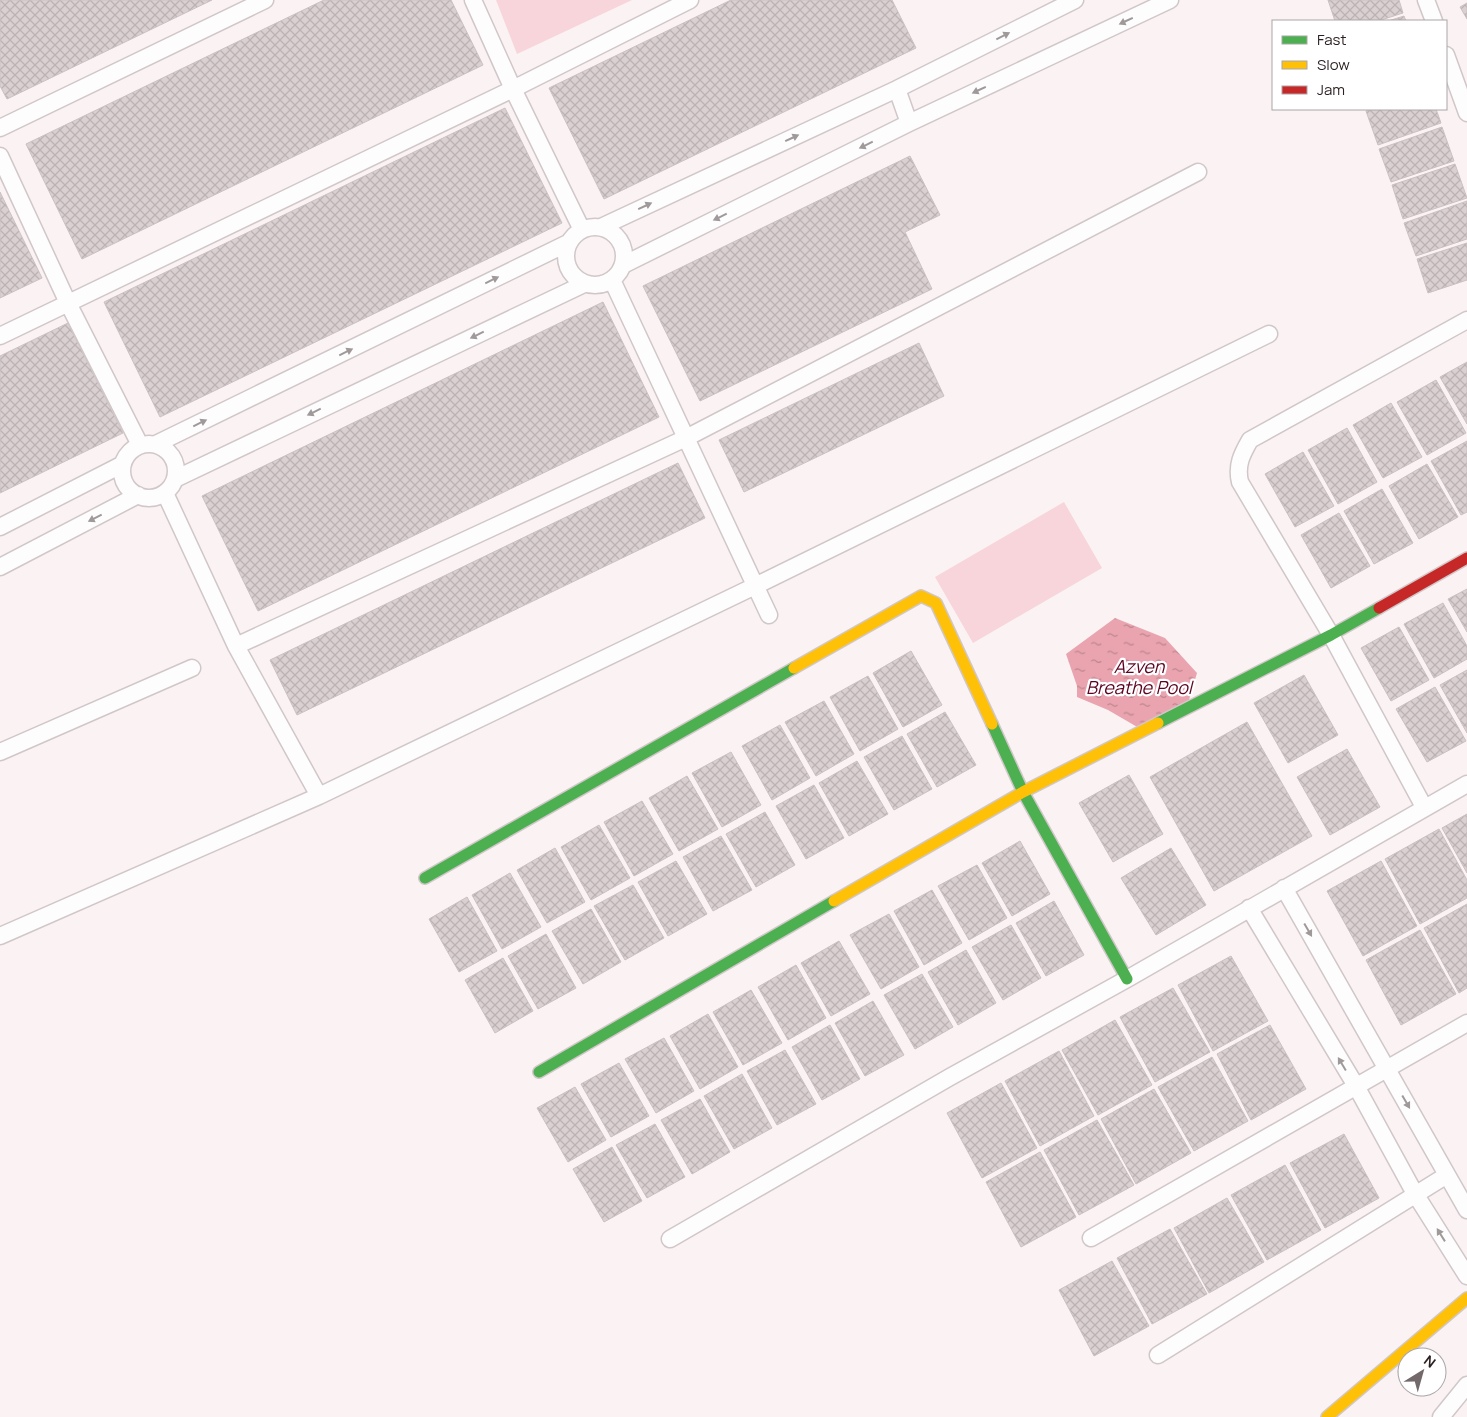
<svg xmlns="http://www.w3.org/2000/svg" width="1467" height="1417" viewBox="0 0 1467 1417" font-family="Manrope,sans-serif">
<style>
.green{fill:#f8d5da}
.water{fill:url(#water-ripples)}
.building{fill:url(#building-cross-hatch);stroke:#cbc1c3}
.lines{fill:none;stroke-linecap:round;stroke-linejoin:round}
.lane-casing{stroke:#d1c7c9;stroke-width:19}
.fast-casing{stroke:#d1c7c9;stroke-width:14}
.slow-casing{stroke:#d1c7c9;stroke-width:14}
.jam-casing{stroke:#d1c7c9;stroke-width:14}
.lane{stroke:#fefdfd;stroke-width:16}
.fast{stroke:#4caf50;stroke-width:11}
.slow{stroke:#ffc107;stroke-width:11}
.jam{stroke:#c62828;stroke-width:11}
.oneway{fill:#9f999a}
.labels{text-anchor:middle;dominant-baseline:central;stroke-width:4.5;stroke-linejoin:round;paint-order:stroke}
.water-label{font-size:18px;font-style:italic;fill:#5d0322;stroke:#fff}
</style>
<defs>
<pattern id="water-ripples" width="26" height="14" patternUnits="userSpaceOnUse" patternTransform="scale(1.25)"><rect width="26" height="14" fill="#e9a4af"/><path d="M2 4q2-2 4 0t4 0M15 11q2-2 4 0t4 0" fill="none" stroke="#bd858e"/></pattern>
<pattern id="building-cross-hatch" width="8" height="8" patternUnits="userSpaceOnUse" patternTransform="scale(1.25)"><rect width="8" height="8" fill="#dad0d1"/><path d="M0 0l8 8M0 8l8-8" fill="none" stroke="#bbb2b3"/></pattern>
</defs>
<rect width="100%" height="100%" fill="#faf2f3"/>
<path class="green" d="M496 0H632L517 54Z
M1064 502 1102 568 973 643 935 577Z"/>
<path class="water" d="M1115 618 1165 638 1197 673 1189 700 1139 728 1108 710 1077 697V686L1066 654Z"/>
<path class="building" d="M0 0H212L7 99 0 86Z
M324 0H451L483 65 82 259 26 144Z
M731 0H892L916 48 604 199 549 88Z
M1328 0H1399L1403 13 1378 21H1335Z
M1467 3V19L1460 7Z
M1404 16 1406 21H1388Z
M505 108 562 223 160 417 104 302Z
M1374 109H1436L1441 123 1378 145 1366 111Z
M1442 127 1454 161 1391 182 1379 149Z
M910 156 940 215 905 232 932 289 700 401 643 286Z
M1455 164 1467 198 1403 219 1392 185Z
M0 192 42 278 0 298Z
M1467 201V239L1416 256 1404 223Z
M1467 243V280L1428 293 1417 259Z
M603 302 659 417 258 611 202 496Z
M68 323 123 433 0 493V356Z
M919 343 944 396 744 492 719 440Z
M1467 362V424L1440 377Z
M1436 380 1466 433 1427 455 1397 402Z
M1391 403 1422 457 1383 478 1353 425Z
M1347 428 1377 482 1338 504 1308 450Z
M1467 441V512L1461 515 1431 461Z
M1303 452 1334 506 1295 527 1265 474Z
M678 463 705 518 297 715 270 660Z
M1427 464 1458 517 1419 539 1389 486Z
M1382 489 1413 543 1374 564 1344 511Z
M1339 513 1370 566 1331 588 1301 535Z
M1467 589V632L1448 599Z
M1443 603 1467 646V659L1434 678 1404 624Z
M1399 627 1429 680 1391 701 1361 648Z
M911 651 942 705 903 727 873 673Z
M1467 670V733L1440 685Z
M1304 675 1338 735 1288 763 1254 703Z
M868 676 898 729 860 751 830 697Z
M1435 687 1466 741 1427 762 1396 709Z
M824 701 854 754 816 776 785 722Z
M945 712 976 765 937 787 907 734Z
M1247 722 1312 836 1214 891 1150 777Z
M780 725 810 778 772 800 742 746Z
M902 736 932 789 894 810 864 757Z
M1347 749 1380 807 1330 835 1297 777Z
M731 752 761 805 722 827 692 773Z
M857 761 888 814 849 836 819 783Z
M1129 775 1163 834 1113 862 1079 803Z
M687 776 718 829 679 851 649 798Z
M814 785 844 838 806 859 776 806Z
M642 801 673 854 634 876 604 822Z
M765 812 795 865 756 887 726 834Z
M1467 814V873L1442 828Z
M599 825 630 878 591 900 561 847Z
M1439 829 1467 880V898L1420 924 1385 859Z
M721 836 752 890 713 911 683 857Z
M1020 841 1050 894 1012 916 982 863Z
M555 848 585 902 547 923 517 870Z
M1171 848 1206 905 1156 935 1121 878Z
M676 861 707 914 668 936 638 882Z
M1381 861 1417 926 1363 956 1327 891Z
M977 865 1007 918 969 940 938 886Z
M510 873 541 927 502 949 472 895Z
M633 885 664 938 625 960 594 906Z
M932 890 962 943 924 965 894 911Z
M467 897 497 951 459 972 429 919Z
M1054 901 1084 955 1046 976 1016 923Z
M1467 904V988L1459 993 1424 928Z
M591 909 621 962 583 984 552 931Z
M889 914 919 967 881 989 850 935Z
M1011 925 1041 978 1003 1000 972 947Z
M1420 930 1456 994 1401 1025 1366 960Z
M546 934 576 988 538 1009 508 956Z
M839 941 870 994 831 1016 801 963Z
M966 950 996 1003 958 1025 928 972Z
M1231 956 1268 1021 1213 1051 1178 985Z
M503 958 533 1011 495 1033 465 980Z
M796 965 826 1018 788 1040 758 987Z
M922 974 953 1027 915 1049 884 995Z
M1173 988 1210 1052 1155 1082 1120 1017Z
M751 990 782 1043 743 1065 713 1012Z
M873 1001 904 1055 865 1076 835 1023Z
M708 1014 738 1067 700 1089 670 1036Z
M1115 1020 1152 1085 1098 1115 1062 1050Z
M830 1025 860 1079 822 1100 792 1047Z
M1270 1025 1306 1089 1251 1120 1217 1054Z
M664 1038 694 1091 656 1113 625 1059Z
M785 1050 816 1104 777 1125 747 1071Z
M1059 1051 1094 1116 1040 1146 1005 1081Z
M1212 1057 1248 1121 1194 1151 1158 1087Z
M619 1063 649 1116 611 1137 581 1084Z
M742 1074 772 1128 734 1149 704 1096Z
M1001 1083 1037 1148 982 1178 947 1113Z
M575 1087 606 1140 568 1162 537 1108Z
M1154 1089 1191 1153 1136 1184 1101 1119Z
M700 1099 730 1152 692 1174 661 1120Z
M1097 1120 1134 1185 1079 1215 1044 1150Z
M655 1124 685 1177 647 1198 616 1145Z
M1344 1134 1379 1198 1325 1228 1290 1163Z
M612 1147 642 1201 604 1222 573 1169Z
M1040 1152 1076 1217 1021 1247 986 1182Z
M1285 1165 1321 1230 1267 1260 1231 1195Z
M1227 1198 1264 1262 1209 1293 1174 1228Z
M1170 1229 1207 1294 1152 1324 1117 1258Z
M1112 1261 1149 1326 1094 1356 1059 1290Z"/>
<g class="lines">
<defs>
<path id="lane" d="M473 0 513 89 582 230
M1426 0 1434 21
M1446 55 1467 113
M897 89 909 123
M0 128 265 0
M0 156 68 303 140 445
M566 256a29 29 0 1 1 58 0a29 29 0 1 1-58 0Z
M601 227 897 89 1075 0
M623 265 909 123 1170 0
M612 280 769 615
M0 336 513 89 690 0
M156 444 568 243
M122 471a27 27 0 1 1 54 0a27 27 0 1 1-54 0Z
M175 479 584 284
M165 493 236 646 686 438 1198 172
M0 527 123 464
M0 567 138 495
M236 646 319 796
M0 752 192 668
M1424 807 1331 635 1240 482C1236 465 1242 454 1250 440L1467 320
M1284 888 1467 1210
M1249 908 1356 1086 1414 1192 1467 1276
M0 936 319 796 755 586 1269 334
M1091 1238 1467 1023
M670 1239 950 1077 1127 979 1467 784
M1158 1355 1447 1175
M1441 1417 1467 1385"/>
<path id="fast" d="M1158 723 1331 635 1379 608
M992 724 1023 792 1127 979
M425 878 794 668
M539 1072 834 901"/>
<path id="slow" d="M794 668 921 596 936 603 992 724
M834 901 1023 792 1158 723
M1327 1417 1467 1298"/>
<path id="jam" d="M1379 608 1467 558"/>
</defs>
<use href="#lane" class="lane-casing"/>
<use href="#fast" class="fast-casing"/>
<use href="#slow" class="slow-casing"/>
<use href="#jam" class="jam-casing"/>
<use href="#lane" class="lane"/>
<use href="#fast" class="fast"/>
<use href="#slow" class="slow"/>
<use href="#jam" class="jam"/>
</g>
<defs><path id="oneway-solid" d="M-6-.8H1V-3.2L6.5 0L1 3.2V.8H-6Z" transform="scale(1.25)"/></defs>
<g class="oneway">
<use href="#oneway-solid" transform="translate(1126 21) rotate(155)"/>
<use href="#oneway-solid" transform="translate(1003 36) rotate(-27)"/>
<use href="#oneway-solid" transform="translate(979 90) rotate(155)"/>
<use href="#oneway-solid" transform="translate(792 138) rotate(-25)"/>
<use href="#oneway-solid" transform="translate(866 145) rotate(154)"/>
<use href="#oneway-solid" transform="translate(645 206) rotate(-25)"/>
<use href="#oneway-solid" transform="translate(720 217) rotate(154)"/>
<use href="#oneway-solid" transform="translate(492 280) rotate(-26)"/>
<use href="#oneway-solid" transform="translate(477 335) rotate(154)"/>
<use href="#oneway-solid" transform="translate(346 352) rotate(-26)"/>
<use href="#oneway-solid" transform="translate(314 412) rotate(154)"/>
<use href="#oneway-solid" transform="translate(200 423) rotate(-26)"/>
<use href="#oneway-solid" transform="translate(95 518) rotate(153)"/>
<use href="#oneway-solid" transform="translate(1308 930) rotate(60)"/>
<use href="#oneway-solid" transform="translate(1342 1064) rotate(-121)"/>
<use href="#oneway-solid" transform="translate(1406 1102) rotate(60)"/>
<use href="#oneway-solid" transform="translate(1441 1235) rotate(-122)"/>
</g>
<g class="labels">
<g class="water-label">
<text x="1139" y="666">Azven<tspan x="1139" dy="21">Breathe Pool</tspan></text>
</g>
</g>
<rect x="1272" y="20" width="175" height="90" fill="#ffffff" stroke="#aaa5a6"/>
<rect x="1282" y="36" width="25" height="8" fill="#4caf50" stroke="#aaa5a6"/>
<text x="1317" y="45" font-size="15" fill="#2b1f20">Fast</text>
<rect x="1282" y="61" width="25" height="8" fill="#ffc107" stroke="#aaa5a6"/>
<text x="1317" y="70" font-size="15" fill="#2b1f20">Slow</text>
<rect x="1282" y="86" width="25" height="8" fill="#c62828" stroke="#aaa5a6"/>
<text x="1317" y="95" font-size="15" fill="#2b1f20">Jam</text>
<g transform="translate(1422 1372) rotate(37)"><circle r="24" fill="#ffffff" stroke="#aaa5a6"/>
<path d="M0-4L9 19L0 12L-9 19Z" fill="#73696a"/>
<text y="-8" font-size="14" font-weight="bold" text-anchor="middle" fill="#2b1f20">N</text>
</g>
</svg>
